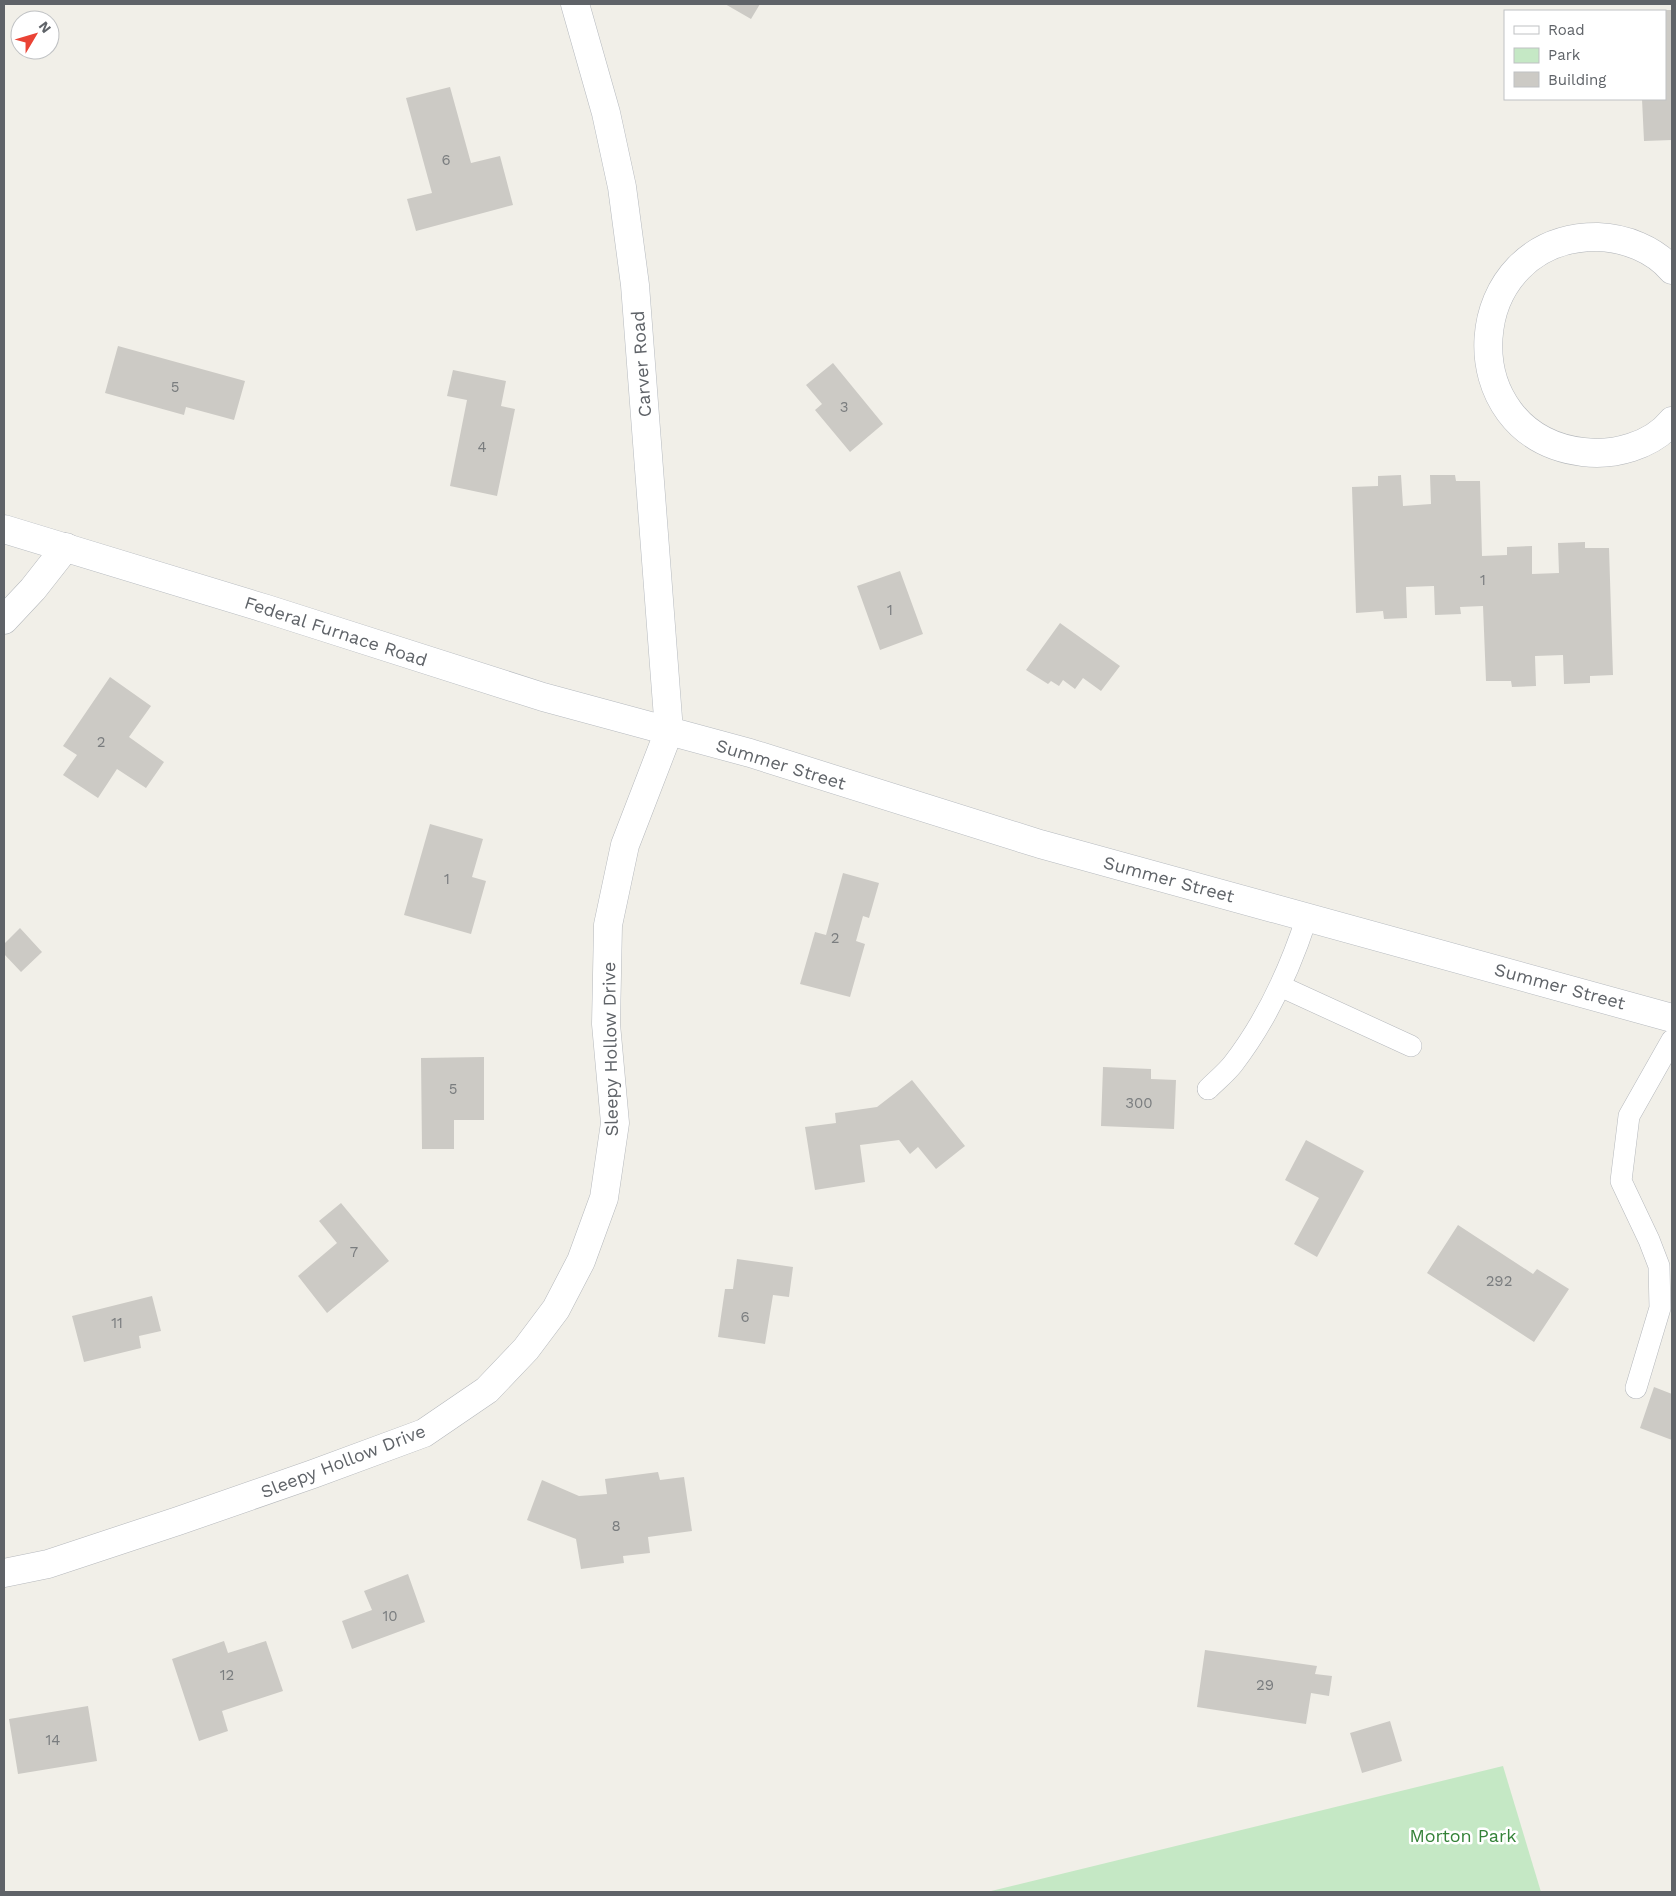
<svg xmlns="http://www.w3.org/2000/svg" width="1676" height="1896" viewBox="0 0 1676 1896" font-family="'Work Sans',sans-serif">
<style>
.green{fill:#c5e8c5}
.building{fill:#cccac5}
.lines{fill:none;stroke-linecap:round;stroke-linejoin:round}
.lane-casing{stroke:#b5b8bc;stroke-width:22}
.street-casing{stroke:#b5b8bc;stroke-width:29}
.secondary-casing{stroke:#b6babf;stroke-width:29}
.lane{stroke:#fff;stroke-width:21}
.street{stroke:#fff;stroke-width:28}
.secondary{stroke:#fff;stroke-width:28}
.labels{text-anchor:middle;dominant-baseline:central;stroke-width:5;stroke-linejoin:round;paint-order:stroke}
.number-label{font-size:15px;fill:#7a7d7f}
.street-label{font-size:18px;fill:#5f6368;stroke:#fff}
.park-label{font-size:18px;fill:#348238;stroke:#fff}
</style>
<rect width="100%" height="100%" fill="#f1efe8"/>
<path class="green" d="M1503 1766 1541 1892H987Z"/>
<path class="building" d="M725 4H760L751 19Z
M1665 10H1672V140L1644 141 1642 99H1665Z
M450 87 471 163 500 156 513 205 416 231 407 199 432 193 406 98Z
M118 346 245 381 234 420 186 407 184 415 105 393Z
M833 363 883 424 850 452 815 410 822 404 806 385Z
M453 370 506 381 501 406 515 409 497 496 450 486 467 400 447 396Z
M1401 475 1403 506 1431 504 1430 475H1455L1456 481H1480L1482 556 1507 555V547L1532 546V574L1559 573 1558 543 1585 542V548H1609L1613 675 1590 676V683L1564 684 1563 655 1535 656 1536 686 1512 687 1511 681H1486L1483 606 1460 607 1461 614 1435 615 1434 586 1406 587 1407 618 1384 619 1383 611 1356 613 1352 487 1378 486V476Z
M900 571 923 634 880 650 857 586Z
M1060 623 1120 666 1101 691 1083 678 1075 689 1063 680 1059 686 1051 681 1048 684 1026 670Z
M110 677 151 706 129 737 164 762 146 788 117 769 98 798 63 775 77 755 63 746Z
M430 824 483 839 472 877 486 881 471 934 404 915Z
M843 873 879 883 869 918 863 916 856 941 865 944 850 997 800 984 815 932 826 935Z
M20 928 42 952 21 972 4 954V944Z
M484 1057V1120H454V1149H422L421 1058Z
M1103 1067 1151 1069V1079L1176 1080 1174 1129 1101 1126Z
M912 1080 965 1146 936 1169 918 1147 910 1154 899 1140 860 1145 865 1182 815 1190 805 1127 836 1123 835 1113 877 1107Z
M1306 1140 1364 1171 1317 1257 1294 1244 1319 1198 1285 1180Z
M341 1203 389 1261 327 1313 298 1276 337 1243 319 1221Z
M1458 1225 1533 1274 1537 1269 1569 1289 1534 1342 1427 1273Z
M737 1259 793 1267 789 1297 773 1295 765 1344 718 1337 725 1289H733Z
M152 1296 161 1331 139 1336 141 1348 84 1362 72 1316Z
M1654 1387 1672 1394V1440L1640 1428Z
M658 1472 660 1480 684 1477 692 1531 648 1537 650 1553 623 1556 624 1563 581 1569 576 1539 527 1520 542 1480 579 1496 607 1494 605 1479Z
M408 1574 425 1622 352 1649 342 1621 372 1610 364 1591Z
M224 1641 228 1653 266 1641 283 1691 222 1711 228 1731 199 1741 172 1659Z
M1205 1650 1317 1666 1315 1674 1332 1676 1329 1696 1311 1693 1306 1724 1197 1707Z
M88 1706 97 1761 18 1774 9 1719Z
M1390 1721 1402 1761 1362 1773 1350 1733Z"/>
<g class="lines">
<defs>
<path id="lane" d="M1280 986 1411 1046
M1208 1089C1216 1081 1226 1073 1233 1064 1267 1020 1290 969 1307 917
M1636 1388 1660 1308 1659 1266 1649 1240 1621 1181 1629 1116 1672 1040"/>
<path id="street" d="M1672 270C1654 249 1625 238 1598 237 1460 236 1449 436 1583 452 1613 456 1652 446 1672 421
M4 620 33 589 66 547
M4 1573 48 1564 178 1521 313 1474 424 1433 487 1390 526 1349 556 1309 581 1261 604 1198 615 1123 606 1024 608 925 625 845 669 731"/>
<path id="secondary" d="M575 4 606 113 622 187 635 285 669 731
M4 529 267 609 543 697 750 753 1040 844 1672 1018"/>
</defs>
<use href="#lane" class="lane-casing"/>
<use href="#street" class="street-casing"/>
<use href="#secondary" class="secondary-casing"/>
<use href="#lane" class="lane"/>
<use href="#street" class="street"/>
<use href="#secondary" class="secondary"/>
</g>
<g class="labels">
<g class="number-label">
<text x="446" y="160">6</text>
<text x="175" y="387">5</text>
<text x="844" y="407">3</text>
<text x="482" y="447">4</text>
<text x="1483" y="580">1</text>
<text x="890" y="610">1</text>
<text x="101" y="742">2</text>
<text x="447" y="879">1</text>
<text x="835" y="938">2</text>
<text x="453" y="1089">5</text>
<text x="1139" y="1103">300</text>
<text x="354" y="1252">7</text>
<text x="1499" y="1281">292</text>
<text x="745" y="1317">6</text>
<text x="117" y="1323">11</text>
<text x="616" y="1526">8</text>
<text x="390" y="1616">10</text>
<text x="227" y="1675">12</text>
<text x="1265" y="1685">29</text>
<text x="53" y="1740">14</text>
</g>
<g class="street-label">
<text transform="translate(641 364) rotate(-94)">Carver Road</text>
<text transform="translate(336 631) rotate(18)">Federal Furnace Road</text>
<text transform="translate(781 764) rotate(17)">Summer Street</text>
<text transform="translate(1169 879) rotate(15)">Summer Street</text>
<text transform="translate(1560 986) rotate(15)">Summer Street</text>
<text transform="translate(610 1049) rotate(-91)">Sleepy Hollow Drive</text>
<text transform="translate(343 1461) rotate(-21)">Sleepy Hollow Drive</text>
</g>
<g class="park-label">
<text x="1463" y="1835">Morton Park</text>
</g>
</g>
<rect width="1676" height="1896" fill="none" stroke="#5f6368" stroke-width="10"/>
<rect x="1504" y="10" width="162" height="90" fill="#ffffff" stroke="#bfc1c3"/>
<rect x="1514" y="26" width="25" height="8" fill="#ffffff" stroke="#bfc1c3"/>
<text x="1548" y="35" font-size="15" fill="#5f6368">Road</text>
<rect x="1514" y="48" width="25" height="15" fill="#c5e8c5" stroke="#bfc1c3"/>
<text x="1548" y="60" font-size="15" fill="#5f6368">Park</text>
<rect x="1514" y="72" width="25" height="15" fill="#cccac5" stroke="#bfc1c3"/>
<text x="1548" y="85" font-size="15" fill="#5f6368">Building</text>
<g transform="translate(35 35) rotate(52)"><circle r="24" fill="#ffffff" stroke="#bfc1c3"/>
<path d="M0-4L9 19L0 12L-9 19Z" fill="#ea4335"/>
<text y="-8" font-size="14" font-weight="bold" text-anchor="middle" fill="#5f6368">N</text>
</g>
</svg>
